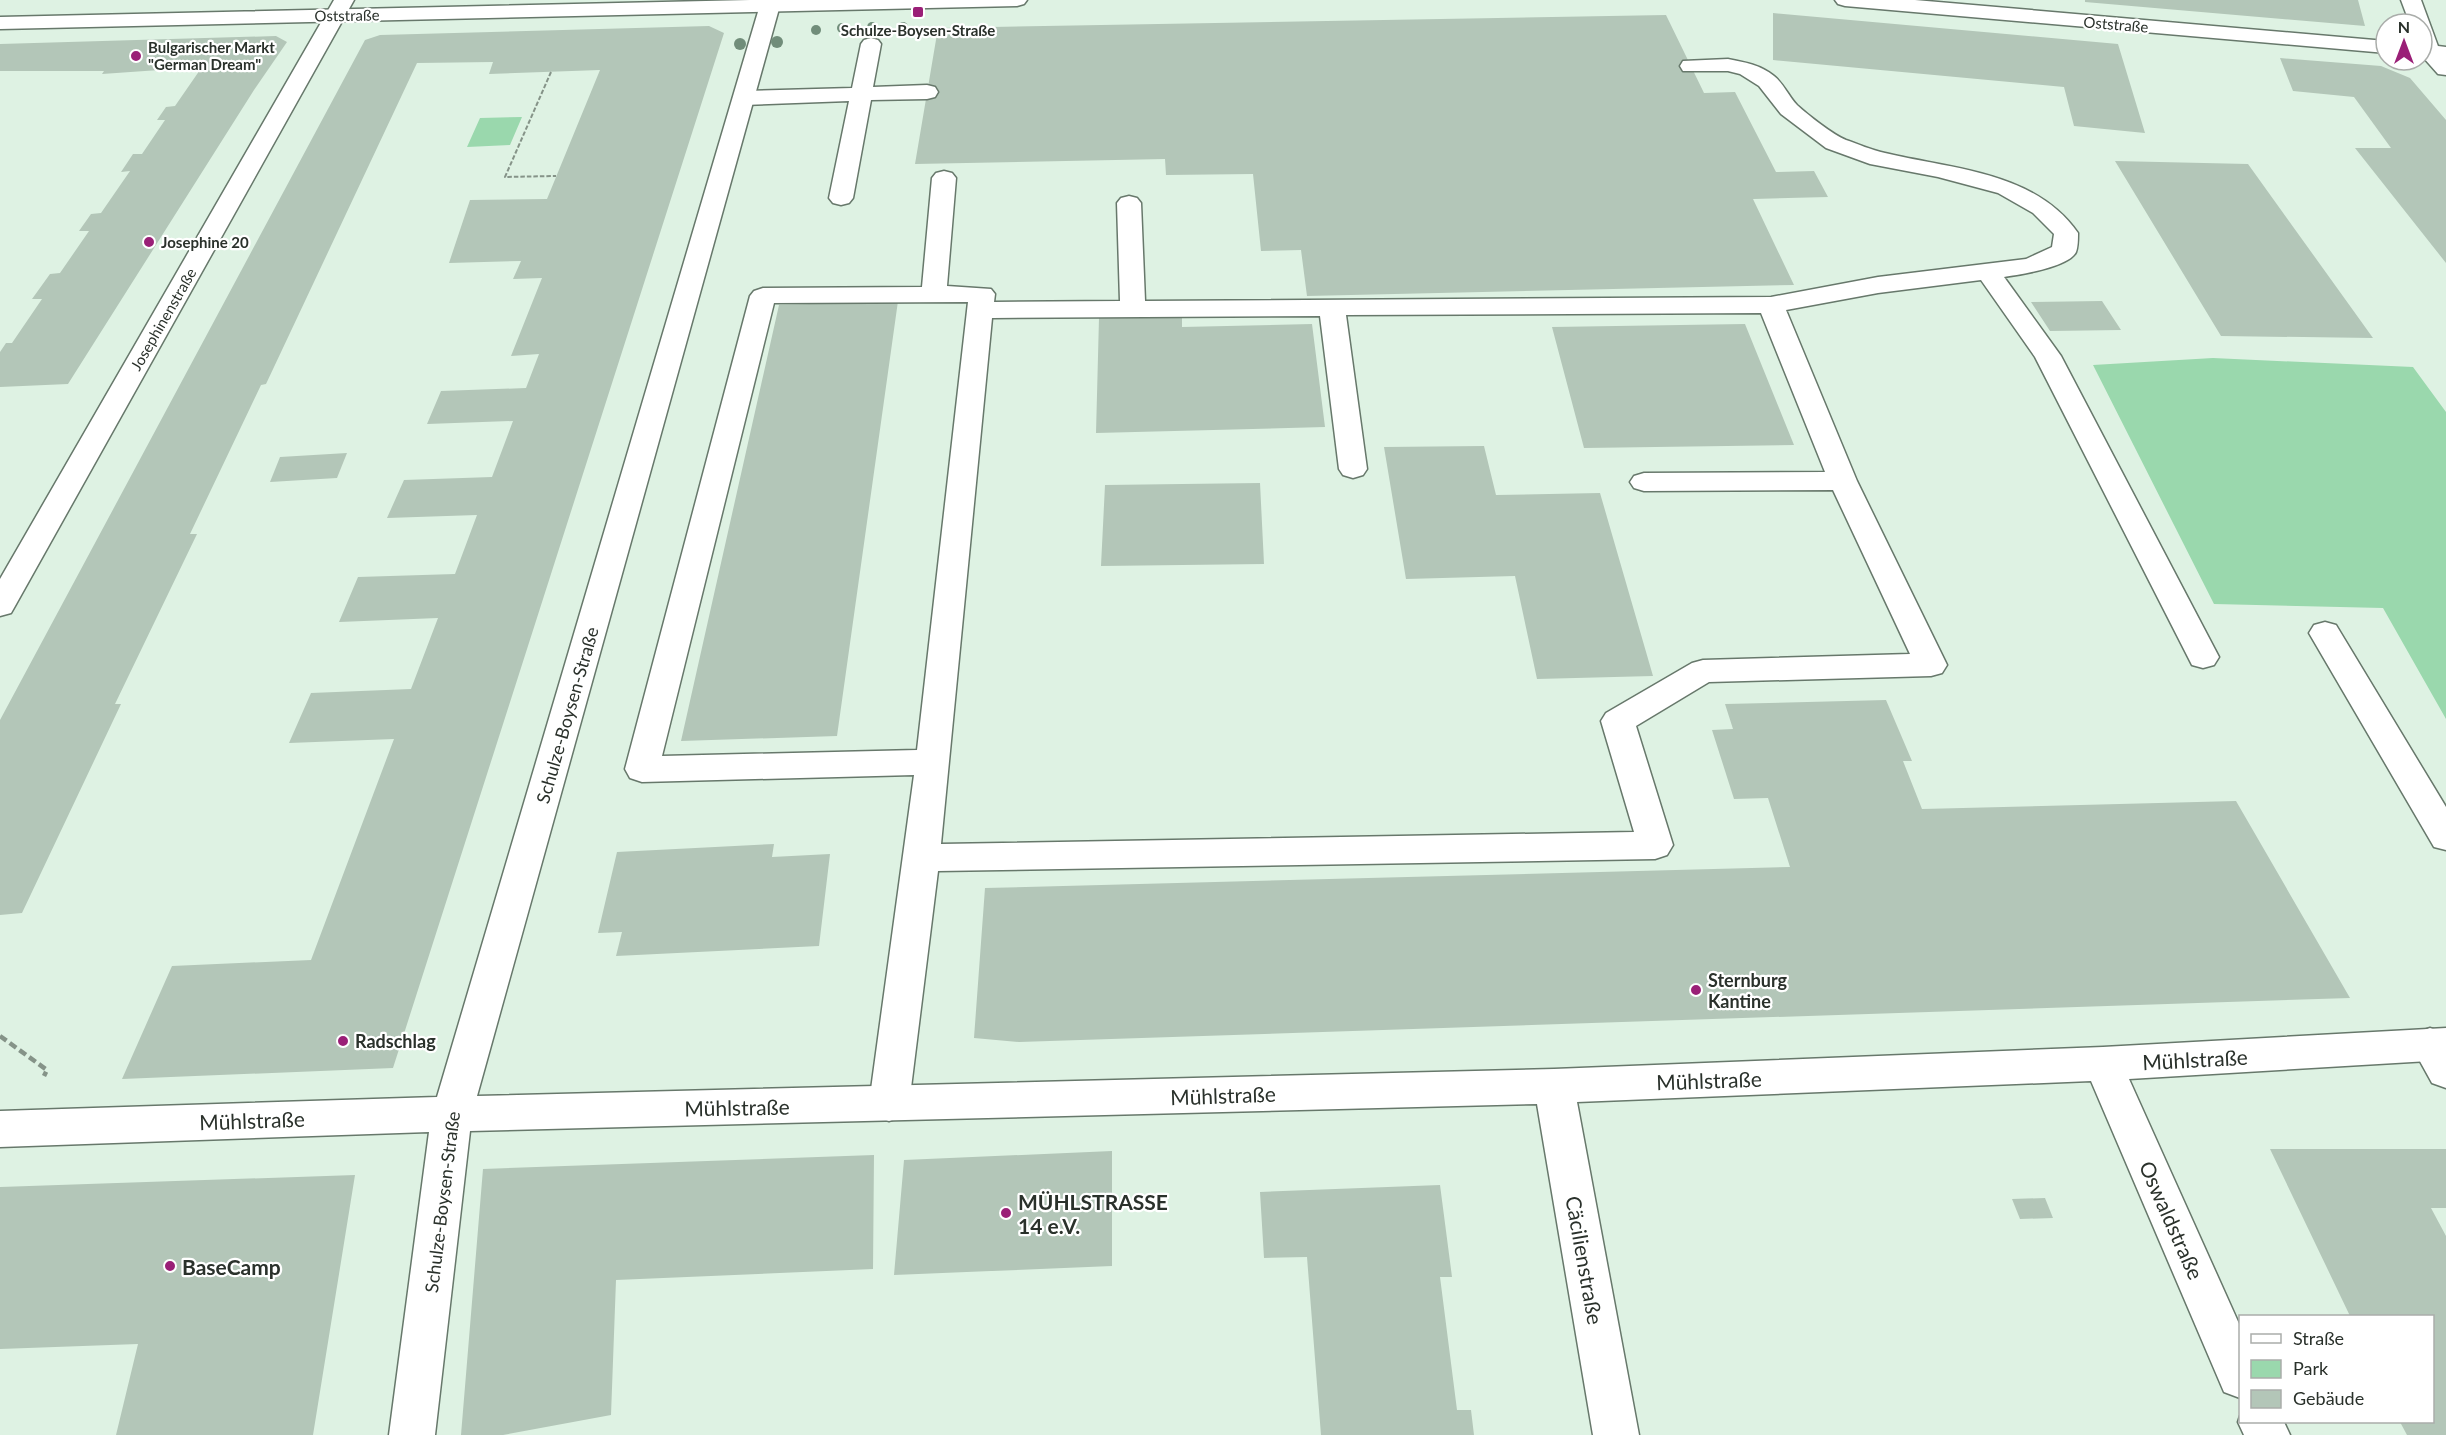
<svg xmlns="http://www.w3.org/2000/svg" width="2446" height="1435" viewBox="0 0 2446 1435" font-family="Lato,sans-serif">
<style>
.green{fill:#9ad8ad}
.building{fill:#b3c6b8}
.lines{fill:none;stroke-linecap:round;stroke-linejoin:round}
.lane-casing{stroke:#67786b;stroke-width:3}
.street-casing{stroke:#67786b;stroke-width:3}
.secondary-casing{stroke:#67786b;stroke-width:3}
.path-far1{stroke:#859388;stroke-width:2;stroke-dasharray:4.5 2;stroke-linecap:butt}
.path{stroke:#859388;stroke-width:4.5;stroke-dasharray:8 4;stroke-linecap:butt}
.lane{fill:#fff;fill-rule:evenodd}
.street{fill:#fff;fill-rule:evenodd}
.secondary{fill:#fff;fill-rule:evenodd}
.tree{fill:#718d7a}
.poi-dot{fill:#9a1f77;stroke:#fff;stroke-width:2}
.labels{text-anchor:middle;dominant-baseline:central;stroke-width:4.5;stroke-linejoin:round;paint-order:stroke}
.far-street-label{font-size:15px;fill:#2a312b;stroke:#fff}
.far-poi-label{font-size:15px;font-weight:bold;fill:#2a312b;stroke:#fff;text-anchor:start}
.street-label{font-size:18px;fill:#2a312b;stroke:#fff}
.poi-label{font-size:18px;font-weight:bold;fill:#2a312b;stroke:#fff;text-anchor:start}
.near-street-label{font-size:21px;fill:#2a312b;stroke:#fff}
.near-poi-label{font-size:21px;font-weight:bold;fill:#2a312b;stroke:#fff;text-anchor:start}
</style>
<rect width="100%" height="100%" fill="#def2e3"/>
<path class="green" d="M522 117 510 145 467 147 480 118Z
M2213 358 2413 367 2446 412V719L2383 608 2214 604 2093 365Z"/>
<path class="building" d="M2085 0H2358L2365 26 2085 2Z
M1773 13 2118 44 2145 133 2074 126 2064 87 1773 60Z
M1666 15 1704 93 1735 92 1776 172 1814 171 1828 197 1753 199 1794 285 1307 296 1301 250 1261 251 1253 174 1166 175 1165 159 915 164 938 28Z
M709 26 724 33 393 1068 122 1079 172 966 311 960 394 739 289 743 311 693 411 689 438 618 339 622 358 577 455 574 477 515 387 518 404 480 492 477 513 421 427 424 441 391 526 388 539 354 511 356 542 278 513 279 521 261 449 263 470 200 547 199 600 70 489 74 493 62 417 63 266 384 261 385 190 534H197L115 704H121L22 913 0 915V720L365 40 380 35Z
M276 36 287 42 254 90 68 384 0 387V352L6 343H12L42 299H32L50 274 60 273 89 231H79L91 214 101 213 130 171 121 172 133 154H142L165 120H157L166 107 175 106 202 67 102 74 104 71H0V44Z
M2280 58 2381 66 2410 78 2446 120V263L2355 148H2391L2354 97 2293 91Z
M2115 161 2248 164 2373 338 2221 336Z
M898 301 837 736 681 741 779 305Z
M2102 301 2121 330 2050 331 2031 302Z
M1182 316V327L1312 324 1325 427 1096 433 1099 318Z
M1745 324 1794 445 1584 448 1552 327Z
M1484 446 1496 495 1600 493 1653 676 1537 679 1515 576 1406 579 1384 447Z
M347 453 337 478 270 482 280 457Z
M1260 483 1264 564 1101 566 1105 485Z
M1886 700 1912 761H1903L1922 809 2236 801 2350 998 1019 1042 974 1038 985 888 1790 867 1768 798 1734 799 1712 730 1733 729 1725 704Z
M774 844 772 857 830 854 819 946 616 956 622 932 598 933 617 852Z
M2270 1149H2446V1208H2431L2446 1236V1435H2407L2400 1422H2433V1317L2350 1316Z
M1112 1151V1266L894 1275 904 1160Z
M874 1155 873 1269 616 1280 611 1415 503 1435H461L483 1169Z
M355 1175 313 1435H116L138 1344 0 1349V1187Z
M1440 1185 1452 1277H1440L1457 1410H1471L1474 1435H1321L1307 1257 1264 1258 1260 1192Z
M2045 1198 2053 1218 2020 1219 2012 1199Z"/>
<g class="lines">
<defs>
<path id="lane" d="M871 38 878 40 881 44 873 87 927 85 935 87 938 92 935 97 927 99 871 100 853 198 849 203 841 205 833 203 829 198 849 101 744 105 736 103 733 98 736 93 744 91 852 88 861 44 864 40Z
M1728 59C1744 62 1761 65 1774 76 1784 84 1789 97 1797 105 1808 115 1832 134 1846 140 1858 144 1871 150 1885 153 1951 169 2035 171 2078 233 2078 239 2078 247 2076 252 2069 267 2019 275 2004 277L2061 356 2219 657 2214 665 2203 668 2192 665 2035 357 1981 280 1878 293 1786 310 1857 481 1947 665 1942 673 1931 676 1709 682 1636 726 1673 845 1667 855 1655 859 938 871 909 1104 903 1116 889 1121 875 1116 869 1104 914 775 642 782 630 778 625 769 750 296 754 291 763 288 922 287 932 178 936 173 944 171 952 173 956 178 947 286 991 289 995 294 994 302 1120 301 1117 203 1121 198 1129 196 1137 198 1141 203 1145 301 1771 297 1878 277 2026 259 2052 247 2054 234 2033 213 1998 193 1938 177 1870 164 1826 148 1781 114 1759 86 1740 74 1728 71H1683L1680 66 1683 61ZM968 302 917 750 662 756 774 303ZM1761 313 1825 472 1644 473 1634 476 1630 482 1634 488 1644 491 1833 490 1910 654 1703 660 1692 663 1606 713 1601 721 1634 832 941 844 992 318 1320 316 1339 469 1343 475 1353 478 1363 475 1367 469 1346 315Z
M2325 622 2336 625 2446 807V850L2434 847 2309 633 2314 625Z
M2430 1028 2444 1033 2446 1037V1088L2432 1083 2411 1045 2416 1033Z"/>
<path id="street" d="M334 0H354L15 606 11 613 0 616V579Z
M766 0 777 1 780 5 477 1096 1554 1069 2103 1047 2446 1028V1060L2129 1079 2240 1326V1398L2224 1392 2091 1081 1577 1102 1639 1435H1593L1537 1104 470 1131 435 1435H389L429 1132 0 1147V1111L437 1097 760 5Z
M2401 0H2421L2439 49 2446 57V75L2438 74 2422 56V24H2410Z
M2240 1416V1422H2284L2290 1435H2244L2238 1422Z"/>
<path id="secondary" d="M750 0H1027L1024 4 1017 6 0 29V17Z
M1835 0H1915L2386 41V53L1845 6 1838 4Z
M2422 44 2446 47V59L2422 56Z"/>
</defs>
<use href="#lane" class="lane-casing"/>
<use href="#street" class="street-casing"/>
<use href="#secondary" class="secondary-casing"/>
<path class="path-far1" d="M551 72 505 177 556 176"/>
<path class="path" d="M0 1036 47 1070 44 1076"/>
<use href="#lane" class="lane"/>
<use href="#street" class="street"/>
<use href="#secondary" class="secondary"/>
</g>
<g class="tree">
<circle cx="872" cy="27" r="5"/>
<circle cx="903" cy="27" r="5"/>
<circle cx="842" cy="28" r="5"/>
<circle cx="816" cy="30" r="5"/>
<circle cx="777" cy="42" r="6"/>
<circle cx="740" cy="44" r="6"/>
</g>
<g class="poi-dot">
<rect x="912" y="6" width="12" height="12" rx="3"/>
<circle cx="136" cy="56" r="6"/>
<circle cx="149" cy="242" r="6"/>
<circle cx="1696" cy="990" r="6"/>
<circle cx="343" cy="1041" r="6"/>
<circle cx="1006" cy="1213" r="6"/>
<circle cx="170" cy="1266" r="6"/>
</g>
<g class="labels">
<g class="far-street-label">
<text transform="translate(347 15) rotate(-1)">Oststraße</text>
<text transform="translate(2116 24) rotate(5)">Oststraße</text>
<text transform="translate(163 319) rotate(-60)">Josephinenstraße</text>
</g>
<g class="far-poi-label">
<text x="918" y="30" text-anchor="middle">Schulze-Boysen-Straße</text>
<text x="148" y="47">Bulgarischer Markt<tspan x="148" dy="17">"German Dream"</tspan></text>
<text x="161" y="242">Josephine 20</text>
</g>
<g class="street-label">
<text transform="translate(567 715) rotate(-74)">Schulze-Boysen-Straße</text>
<text transform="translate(442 1202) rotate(-83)">Schulze-Boysen-Straße</text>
</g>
<g class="poi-label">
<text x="1708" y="980">Sternburg<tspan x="1708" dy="21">Kantine</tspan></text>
<text x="355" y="1041">Radschlag</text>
</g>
<g class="near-street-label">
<text transform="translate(2195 1059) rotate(-3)">Mühlstraße</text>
<text transform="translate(1709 1080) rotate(-2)">Mühlstraße</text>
<text transform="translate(1223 1095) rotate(-2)">Mühlstraße</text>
<text transform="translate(737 1107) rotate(-1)">Mühlstraße</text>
<text transform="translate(252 1120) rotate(-2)">Mühlstraße</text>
<text transform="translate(2172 1220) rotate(66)">Oswaldstraße</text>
<text transform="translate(1585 1260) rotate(80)">Cäcilienstraße</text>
</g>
<g class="near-poi-label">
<text x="1018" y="1201">MÜHLSTRASSE<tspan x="1018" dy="24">14 e.V.</tspan></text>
<text x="182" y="1266">BaseCamp</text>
</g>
</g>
<rect x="2239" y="1315" width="195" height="108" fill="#ffffff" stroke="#aaadaa" stroke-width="1.5"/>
<rect x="2251" y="1334" width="30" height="9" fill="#ffffff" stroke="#aaadaa" stroke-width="1.5"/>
<text x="2293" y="1345" font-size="18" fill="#2a312b">Straße</text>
<rect x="2251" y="1360" width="30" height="18" fill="#9ad8ad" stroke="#aaadaa" stroke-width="1.5"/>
<text x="2293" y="1375" font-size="18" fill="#2a312b">Park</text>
<rect x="2251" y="1390" width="30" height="18" fill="#b3c6b8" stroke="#aaadaa" stroke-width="1.5"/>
<text x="2293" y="1405" font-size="18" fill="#2a312b">Gebäude</text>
<g transform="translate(2404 42)"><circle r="28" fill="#ffffff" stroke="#aaadaa" stroke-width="1.5"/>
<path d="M0-4.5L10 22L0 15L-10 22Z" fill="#9a1f77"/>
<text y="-9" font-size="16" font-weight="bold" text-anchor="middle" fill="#2a312b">N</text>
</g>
</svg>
